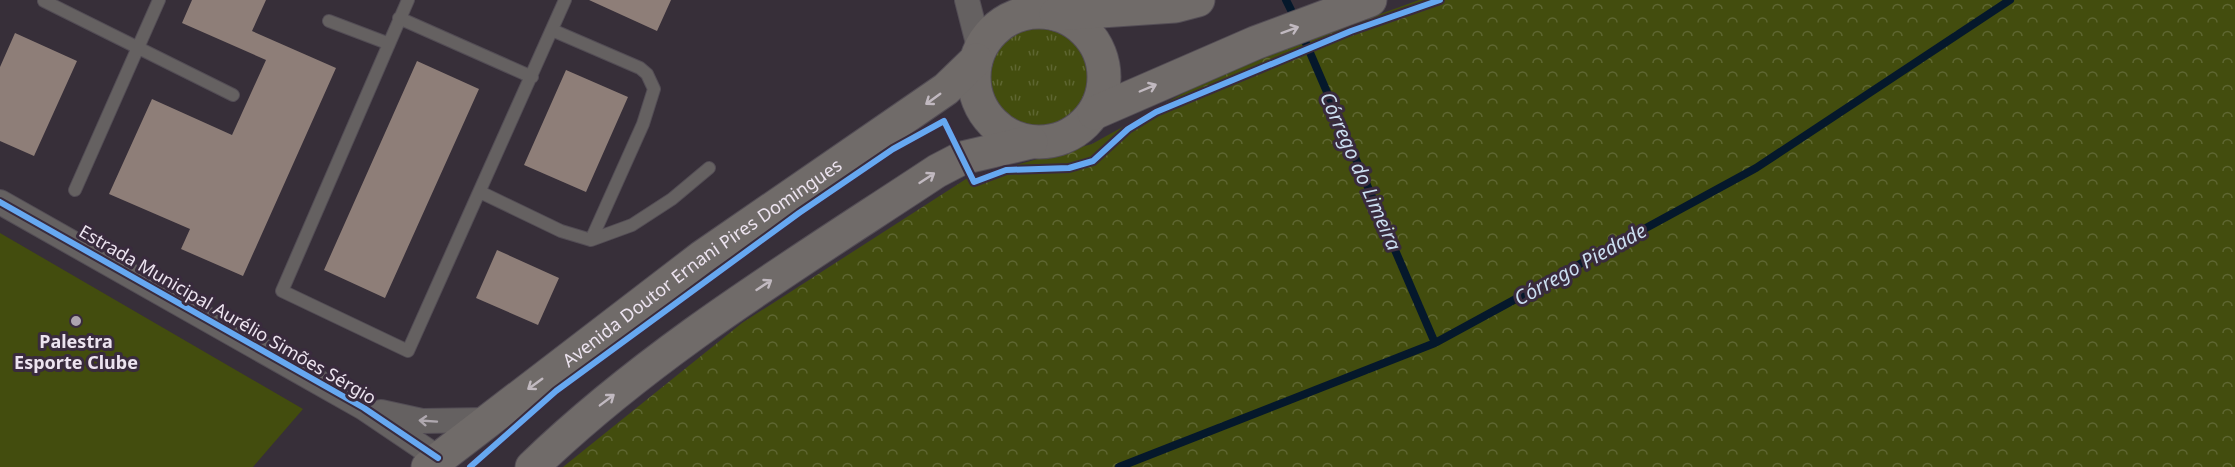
<svg xmlns="http://www.w3.org/2000/svg" width="2235" height="467" viewBox="0 0 2235 467" font-family="'Noto Sans',sans-serif">
<style>
.grass{fill:url(#grass-tufts)}
.forest{fill:url(#forest-crowns)}
.pitch{fill:#434d0e}
.lines{fill:none;stroke-linecap:round;stroke-linejoin:round}
.stream{stroke:#05182b;stroke-width:8}
.building{fill:#8e7e78}
.service-casing{stroke:#534d55;stroke-width:14}
.minor-casing{stroke:#534d55;stroke-width:26}
.primary-casing{stroke:#534d55;stroke-width:35}
.service{stroke:#656161;stroke-width:12}
.minor{stroke:#656161;stroke-width:24}
.primary{stroke:#706b69;stroke-width:33}
.cycleway-casing{stroke:#392b3d;stroke-width:10}
.cycleway{stroke:#66a8f1;stroke-width:6}
.oneway{stroke:#c1b9c0}
.oneway2{stroke:#afa8af}
.poi-dot{fill:#ada4af;stroke:#392b3d;stroke-width:2}
.labels{text-anchor:middle;dominant-baseline:central;stroke-width:6;stroke-linejoin:round;paint-order:stroke}
.street-label{font-size:18px;fill:#ece3ef;stroke:#392b3d}
.poi-label{font-size:18px;font-weight:bold;fill:#ece3ef;stroke:#392b3d}
.water-label{font-size:20px;font-style:italic;fill:#cbdef0;stroke:#392b3d}
</style>
<defs>
<pattern id="grass-tufts" width="24" height="20" patternUnits="userSpaceOnUse" patternTransform="scale(1.5)"><rect width="24" height="20" fill="#434d0e"/><path d="M3 7l-1-3M5 7V3M7 7l1-3M15 17l-1-3M17 17v-4M19 17l1-3" fill="none" stroke="#5e6631"/></pattern>
<pattern id="forest-crowns" width="20" height="18" patternUnits="userSpaceOnUse" patternTransform="scale(1.5)"><rect width="20" height="18" fill="#434d0e"/><path d="M2 6a3 3 0 1 1 6 0M12 15a3 3 0 1 1 6 0" fill="none" stroke="#5e6631"/></pattern>
</defs>
<rect width="100%" height="100%" fill="#372f39"/>
<path class="grass" d="M982 77a58 58 0 1 1 116 0a58 58 0 1 1-116 0Z"/>
<path class="forest" d="M1419 0H2235V467H563L742 323 966 179 1092 144 1223 71Z"/>
<path class="pitch" d="M0 233 303 409 253 467H0Z"/>
<g class="lines">
<path class="stream" d="M1286 0 1296 20
M1302 34 1435 343
M1119 467 1435 343 1756 168 2010 0"/>
</g>
<path class="building" d="M192 0H266L252 31 336 68 243 276 181 249 190 229 109 194 152 99 232 135 266 60 182 23Z
M589 0H671L657 31Z
M15 33 77 61 34 156 0 141V67Z
M417 61 479 89 385 298 324 270Z
M566 70 628 97 586 192 524 165Z
M497 250 559 278 538 325 476 298Z"/>
<g class="lines">
<defs>
<path id="service" d="M408 0 282 291 408 351 565 0
M44 1 233 95
M399 18 532 77
M329 21 387 43
M552 30 640 68 647 74 654 89 643 124 591 240
M75 190 159 0
M480 192 561 231 591 240 632 225 672 199 709 168"/>
<path id="minor" d="M967 0 980 51
M1025 0 1043 12
M0 202 364 408 438 458
M381 412 422 421 486 420"/>
<g id="primary">
<circle cx="1039" cy="77" r="65"/>
<path d="M1056 14 1175 6 1198 0"/>
<path d="M1094 113 1255 43 1370 0"/>
<path id="s1" d="M428 467 702 257 946 89 976 60"/>
<path d="M532 467C652 351 798 263 937 171L962 158 1031 142"/>
</g>
</defs>
<use href="#service" class="service-casing"/>
<use href="#minor" class="minor-casing"/>
<use href="#primary" class="primary-casing"/>
<use href="#service" class="service"/>
<use href="#minor" class="minor"/>
<use href="#primary" class="primary"/>
<defs>
<path id="cycleway" d="M0 202 364 408 438 458
M470 467 556 391 799 213 893 149 944 121 974 182 1006 170 1069 168 1093 161 1128 129 1156 112 1351 31 1440 0"/>
</defs>
<use href="#cycleway" class="cycleway-casing"/>
<use href="#cycleway" class="cycleway"/>
</g>
<defs><path id="oneway-shaft" d="M-6 0H5M1.5-3L5.5 0L1.5 3" fill="none" stroke-width="1.6" stroke-linecap="round" stroke-linejoin="round" transform="scale(1.5)"/></defs>
<g class="oneway">
<use href="#oneway-shaft" transform="translate(1290 30) rotate(-20)"/>
<use href="#oneway-shaft" transform="translate(1148 88) rotate(-23)"/>
<use href="#oneway-shaft" transform="translate(933 99) rotate(144)"/>
<use href="#oneway-shaft" transform="translate(927 178) rotate(-33)"/>
<use href="#oneway-shaft" transform="translate(764 285) rotate(-33)"/>
<use href="#oneway-shaft" transform="translate(535 384) rotate(144)"/>
<use href="#oneway-shaft" transform="translate(607 400) rotate(-37)"/>
</g>
<use class="oneway2" href="#oneway-shaft" transform="translate(428 421) rotate(-176)"/>
<circle class="poi-dot" cx="76" cy="321" r="6"/>
<g class="labels">
<g class="street-label">
<text stroke="none"><textPath href="#s1" startOffset="342">Avenida Doutor Ernani Pires Domingues</textPath></text>
<text transform="translate(228 314) rotate(30)">Estrada Municipal Aurélio Simões Sérgio</text>
</g>
<g class="poi-label">
<text x="76" y="341">Palestra<tspan x="76" dy="21">Esporte Clube</tspan></text>
</g>
<g class="water-label">
<text transform="translate(1361 171) rotate(66)">Córrego do Limeira</text>
<text transform="translate(1580 264) rotate(-29)">Córrego Piedade</text>
</g>
</g>
</svg>
